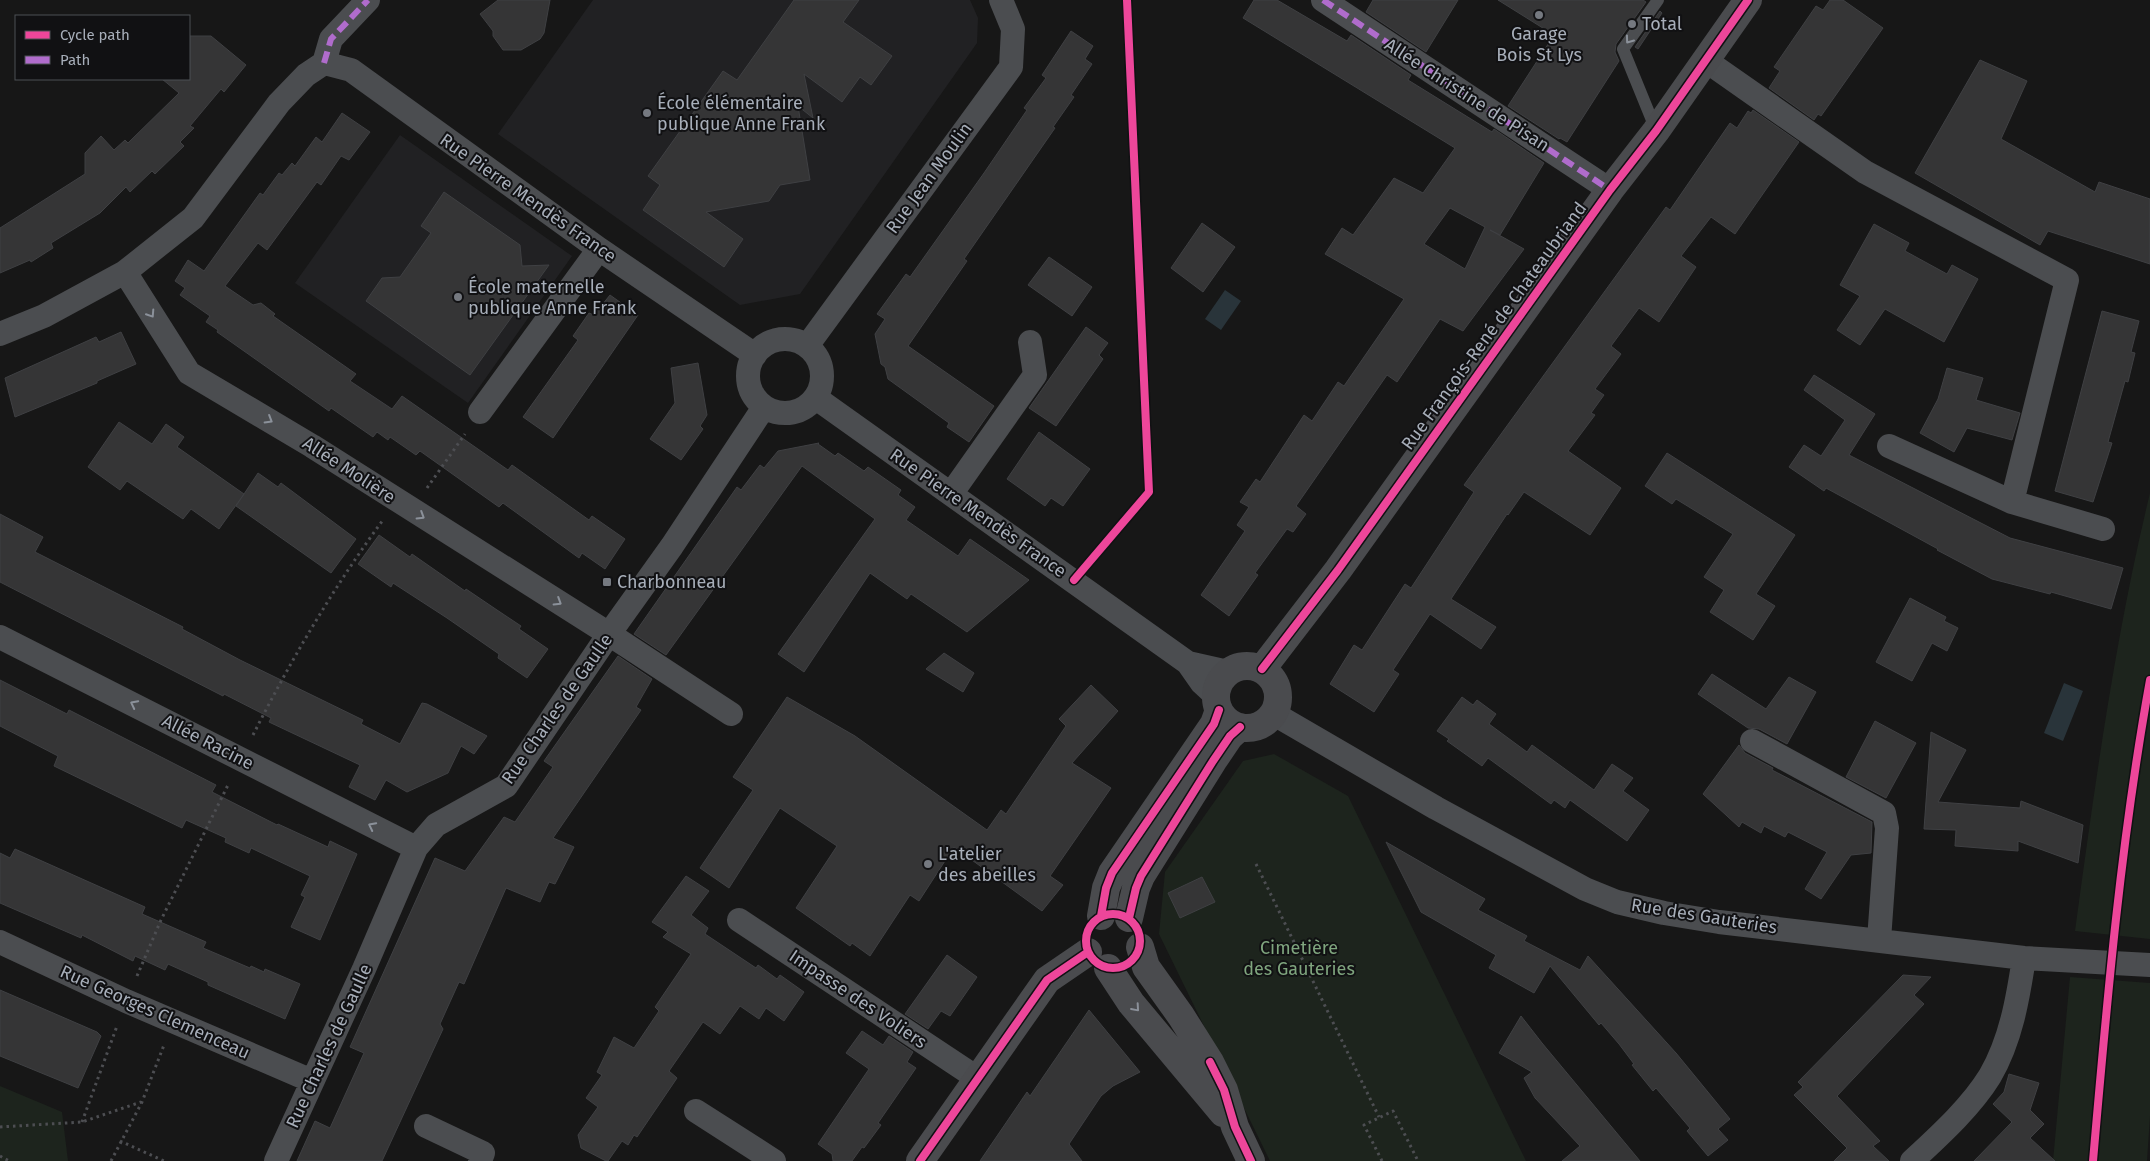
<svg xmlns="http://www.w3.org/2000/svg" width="2150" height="1161" viewBox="0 0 2150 1161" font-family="'Fira Sans',sans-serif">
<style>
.built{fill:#212123}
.green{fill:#1d241d}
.water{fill:#29343a}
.building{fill:#353536;stroke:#3f4043;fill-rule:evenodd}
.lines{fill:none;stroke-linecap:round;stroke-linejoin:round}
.path{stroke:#4d4e52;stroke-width:3;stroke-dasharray:2.5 4;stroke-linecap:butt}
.lane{stroke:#4b4d50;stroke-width:12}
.street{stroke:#4b4d50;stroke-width:24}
.secondary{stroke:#4a4b4e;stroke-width:28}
.quiet{stroke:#b06ccc;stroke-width:6;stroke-dasharray:12 6;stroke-linecap:butt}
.cycleway-casing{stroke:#111113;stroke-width:11}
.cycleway{stroke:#ed469a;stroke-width:8}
.oneway{stroke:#8b919a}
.oneway2{stroke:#8b9099}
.poi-dot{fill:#757980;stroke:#111113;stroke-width:2}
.labels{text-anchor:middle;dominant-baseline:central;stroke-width:4;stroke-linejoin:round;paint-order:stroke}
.poi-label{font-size:18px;fill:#a7aeb9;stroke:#111113;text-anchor:start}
.street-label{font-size:18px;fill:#a7aeb9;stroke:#111113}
.park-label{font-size:18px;fill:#7fa57e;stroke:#111113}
</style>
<rect width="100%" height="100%" fill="#171717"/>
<path class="built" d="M593 0H970L978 18 977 43 800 294 740 305 498 134Z
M400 135 572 256 468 403 295 283Z"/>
<path class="green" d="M2150 493V939L2075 931C2095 784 2115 637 2150 493Z
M1274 754 1348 796 1526 1161H1270L1159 934 1165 872 1243 761Z
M2070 977 2150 983V1116L2147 1161H2053Z
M0 1086 62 1112 68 1161H0Z"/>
<path class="water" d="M1225 290 1241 301 1221 330 1205 319Z
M2064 683 2083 691 2063 741 2044 733Z"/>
<path class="building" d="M498 0H550L544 33 540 39 521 50H503L493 36V31L480 14Z
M794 0H859L843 22 892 56 871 85 860 77 842 102 804 74 813 118 798 106 810 180 780 185 769 201 706 212 743 239 724 267 643 210 660 185 648 176 723 71 737 80Z
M1254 0H1277L1347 41 1351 35 1411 75 1408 80 1492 132 1494 129 1544 163 1500 235 1490 230 1524 249 1463 331 1440 319 1397 382 1387 375 1296 506 1306 514 1293 532 1287 529 1255 573 1258 575 1229 616 1201 595 1245 531 1237 525 1249 507 1240 502 1256 479 1260 482 1304 415 1312 421 1338 382 1344 386 1404 299 1325 254 1342 228 1353 235 1394 178 1423 193 1455 148 1243 18ZM1450 208 1485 227 1465 269 1424 244Z
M1373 0H1458L1426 52 1366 12Z
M1498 0H1643L1646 2 1616 44 1615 52 1619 61 1567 142 1560 138 1559 139 1508 106 1554 35Z
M1830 0H1843L1883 28 1821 116 1818 114 1814 120 1769 88 1780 71 1774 67 1816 6 1823 10Z
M1660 11 1662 13 1638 49 1635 47Z
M1071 31 1093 46 1085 59 1092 64 1071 95 1074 97 1053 127 1055 128 964 259 967 261 908 346 994 406 969 442 947 427 949 423 888 379 885 367 881 364 875 334 885 319 877 314 906 274 910 277 984 173 1027 110 1024 108 1046 78 1042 75Z
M189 36H211L246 65 224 92 221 89 190 126 194 128 180 142 184 146 155 174 152 171 130 192 126 187 100 213 51 243 53 248 31 262 30 260 0 273V228L85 174V153L101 136 114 150 125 140 128 143 179 93 162 79H189Z
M1980 60 2027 81 2001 139 2095 192 2099 182 2150 199V264L2048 231 2040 245 1915 173Z
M1753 110 1799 142 1735 234 1711 217 1681 256 1696 267 1659 322 1639 308 1611 346 1621 354 1595 389 1604 395 1591 413 1595 415 1568 451 1621 488 1590 535 1524 492 1508 515 1507 514 1451 599 1496 627 1481 649 1430 614 1393 670 1399 674 1374 712 1330 684 1354 645 1362 650 1405 584 1411 588 1474 492 1464 485 1666 207 1670 210 1730 123 1737 128 1748 111 1751 113Z
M342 113 370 132 349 160 341 156 321 185 317 182 267 250 258 243 225 286 253 305 261 303 275 314 273 316 356 374 350 381 392 409 402 396 508 470 512 465 589 520 592 516 625 539 605 569 582 553 579 558 503 503 499 507 420 451 416 455 390 437 388 440 377 432 373 437 331 408 329 411 217 332 218 330 206 322 210 316 180 295 185 288 175 281 188 260 204 271 260 193 263 195 279 173 282 175 292 163 295 166 316 137 322 142Z
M444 192 520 245 522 266 549 265 470 375 366 301 382 278 400 277 431 233 421 226Z
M1202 223 1235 247 1203 292 1171 268Z
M1874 224 1909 243 1905 251 1947 274 1952 265 1978 279 1944 342 1885 309 1860 345 1837 330 1860 296 1840 285Z
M1049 257 1092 287 1072 316 1028 285Z
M610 295 638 315 553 438 523 417 578 340 573 336 589 313 594 315Z
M2102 311 2139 321 2131 352 2135 353 2128 382 2125 381 2108 442 2112 443 2093 502 2055 491Z
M1086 327 1108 343 1099 355 1103 359 1056 426 1029 408Z
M121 332 136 364 97 381V383L15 417 5 378 85 342 96 337 99 342Z
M698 363 707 415 700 426 703 429 681 460 650 439 675 403 671 368Z
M1947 368 1983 378 1976 400 2020 413 2012 440 1967 428 1954 452 1920 433 1938 399Z
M1814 375 1875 414 1849 455 2010 538 2123 568 2111 609 2051 592 2050 594 1992 579 1937 550 1938 549 1826 488 1824 491 1789 467 1804 445 1821 456 1845 420 1804 390Z
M119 422 152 444 166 424 184 437 177 447 244 494 219 529 191 509 183 519 127 481 120 490 88 467Z
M1039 432 1090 469 1063 506 1051 498 1045 506 1007 479Z
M819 443 818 444 835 456 838 453 864 471 868 467 901 490 898 495 915 507 906 520 958 556 970 539 1029 580 967 632 911 594 907 599 870 573 804 672 778 654 875 519 802 466 666 655 634 634 737 487 741 490 760 465 764 468 778 451Z
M1667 453 1795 535 1756 594 1775 606 1753 640 1710 612 1724 590 1704 577 1733 534 1676 499 1672 504 1645 486Z
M258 473 278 487 281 483 356 539 331 573 236 506Z
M0 514 43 537 35 552 183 627 182 629 240 660 363 720 361 724 400 744 422 703 427 704 487 736 474 754 461 746 448 773 407 792 386 780 375 800 349 787 360 765 269 722 271 718 224 694 223 696 0 582Z
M379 535 410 557 412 554 465 591 466 589 497 610 521 626 519 629 548 649 527 678 498 658 499 654 447 618 393 583 391 587 358 564Z
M1910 598 1946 617 1944 621 1958 628 1947 651 1932 643 1912 681 1876 662Z
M944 653 974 673 963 692 926 669Z
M618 656 652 679 636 707 641 710 553 838 574 847 555 884 549 882 540 902 506 888 464 984 459 982 440 1024 443 1029 382 1161H297L315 1121 330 1128 345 1095 364 1053 350 1047 435 858 465 871 504 817 515 822 553 767 544 761Z
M1712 674 1766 709 1789 677 1816 692 1787 744 1759 729 1748 728 1698 694Z
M0 680 67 714 69 710 216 785 212 792 277 825 278 824 328 847 330 841 357 854 320 940 291 927 305 897 301 895 310 876 251 848 249 853 225 842 226 838 186 820 182 828 54 766 58 756 0 726Z
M1091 685 1118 711 1072 763 1111 788 1050 876 1063 885 1042 911 954 847 919 901 910 895 870 956 852 943 850 946 796 908 837 846 780 808 729 888 700 868 753 790 733 777 787 697 855 736 987 830 1001 810 1006 814 1066 726 1059 719Z
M1462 697 1473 705 1477 700 1496 714 1489 724 1527 752 1532 745 1594 790 1612 764 1633 778 1623 791 1649 810 1627 841 1570 800 1565 808 1554 800 1551 804 1488 758 1482 766 1447 741 1449 739 1437 731Z
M1875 721 1916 743 1886 798 1846 777Z
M1931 732 1966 750 1938 802 2020 808 2021 801 2083 825 2078 863 2018 841V851L1955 846 1956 830 1924 829Z
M1739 745 1745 753 1773 768 1772 770 1872 822 1871 853 1851 855 1821 899 1805 889 1827 852 1788 832 1785 837 1764 826 1761 833 1742 822 1739 827 1703 794Z
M1386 842 1485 899 1478 910 1527 936 1524 941 1580 970 1588 956 1676 1053 1730 1119 1718 1129 1728 1140 1708 1156 1687 1131 1690 1128 1656 1088 1653 1091 1632 1065 1634 1064 1619 1044 1601 1023 1599 1025 1550 966 1534 993 1489 968 1496 955 1421 912Z
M15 849 145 907 142 914 206 942 203 948 250 968 251 966 264 972 265 969 300 984 285 1019 208 985V982L168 964 165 970 135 956 133 961 82 935 81 938 0 903V853L10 858Z
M686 876 709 891 691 915 708 928 705 934 756 968 758 965 777 979 780 975 804 992 784 1021 766 1008 759 1019 740 1006 720 1034 703 1022 669 1071 677 1078 637 1137 634 1135 628 1145 622 1141 608 1161H606L581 1148 578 1135 598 1107 586 1098 602 1075 597 1072 614 1037 634 1048 659 1011 655 1007 691 954 663 937 668 932 652 922Z
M1202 877 1215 902 1180 918 1168 893Z
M947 955 977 977 950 1016 941 1011 928 1029 905 1014Z
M1903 975 1931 977 1914 995 1924 1004 1837 1096 1880 1141 1873 1146 1889 1161H1834L1847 1148 1794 1095 1803 1087 1798 1082Z
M0 990 97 1032 101 1036 78 1088 0 1056Z
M1089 1010 1140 1072 1113 1086 1101 1096 1069 1144 1082 1161H980L1027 1092 1030 1096Z
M1521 1016 1542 1043 1640 1161H1562L1580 1146 1535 1098 1524 1078 1532 1072 1499 1053Z
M862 1031 883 1045 889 1036 913 1052 907 1062 916 1068 878 1123 881 1125 864 1148 862 1147 852 1161H833L832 1154 818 1144 869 1069 846 1053Z
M2009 1074 2039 1083 2030 1110 2044 1124 2030 1138 2055 1161H1974L2012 1122 1993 1104 2004 1092Z"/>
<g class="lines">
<path class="path" d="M427 488 465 434
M253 735C291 660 333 588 383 520
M1256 864 1379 1117
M137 976 161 920 229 783
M82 1122 117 1026
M0 1127 82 1122 141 1102
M120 1141 164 1161
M0 1156 9 1161
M111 1161 142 1102 164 1045
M1382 1161 1364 1125 1393 1111 1418 1161"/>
<path class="lane" d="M1656 130 1623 49 1658 0"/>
<path class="street" d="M1323 0 1610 190
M1705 60 1865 172 2067 280 2012 502
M324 63 351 70 599 249 755 355
M125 272 189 373 312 446 609 634 731 714
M0 334 44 316 125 272 193 218 279 103 306 75 324 63 331 39 368 0
M748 376a37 37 0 1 1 74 0a37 37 0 1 1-74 0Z
M807 346 1011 67 1013 29 1001 0
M816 398 1188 663 1202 683 1216 696
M480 412 599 249
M1889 446 2012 502 2103 529
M951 494 1035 375 1030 342
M0 637 416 848
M1188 663 1228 672
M1274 714 1436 808 1585 889 1617 902 1664 913 1719 922 2024 958 2150 965
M1752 741 1884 813 1887 828 1879 940
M739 920 977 1078
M0 942 126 1001 312 1081
M696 1111 774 1161
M426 1126 483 1153 480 1161
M276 1161 364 969 416 848 436 825 506 786 609 634 672 546 764 407
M1912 1161C1939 1136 1971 1107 1990 1076 2011 1040 2018 998 2024 958"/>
<path class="secondary" d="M1216 697a31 31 0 1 1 62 0a31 31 0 1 1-62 0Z
M1262 669 1338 570 1610 190 1656 131 1748 0
M1101 916 1106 888 1112 873 1214 724 1219 710
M1129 918 1136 888 1141 876 1213 761 1230 736 1240 727
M1140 947 1146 967 1181 1016 1210 1062 1224 1090 1235 1127 1251 1161
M1108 968 1131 1003 1223 1113
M920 1161 1047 980 1088 952"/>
<path class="quiet" d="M1323 0 1610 190
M324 63 331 39 368 0"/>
<defs>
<path id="cycleway" d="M1074 580 1149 492 1127 0
M1262 669 1338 570 1610 190 1656 131 1748 0
M1086 941a27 27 0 1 1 54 0a27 27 0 1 1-54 0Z
M1101 916 1106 888 1112 873 1214 724 1219 710
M1129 918 1136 888 1141 876 1213 761 1230 736 1240 727
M1210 1062 1224 1090 1235 1127 1251 1161
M920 1161 1047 980 1088 952
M2093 1161C2107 1000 2121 839 2150 680"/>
</defs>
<use href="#cycleway" class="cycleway-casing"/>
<use href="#cycleway" class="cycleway"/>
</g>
<defs><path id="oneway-chevron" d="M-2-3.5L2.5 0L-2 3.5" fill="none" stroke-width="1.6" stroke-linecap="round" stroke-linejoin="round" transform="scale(1.25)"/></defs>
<g class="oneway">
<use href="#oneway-chevron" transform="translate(1629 40) rotate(126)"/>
<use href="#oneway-chevron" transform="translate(151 314) rotate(57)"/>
<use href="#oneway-chevron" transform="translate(269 420) rotate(31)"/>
<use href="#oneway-chevron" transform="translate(421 516) rotate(32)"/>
<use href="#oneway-chevron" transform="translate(558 602) rotate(32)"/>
<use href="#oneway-chevron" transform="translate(134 704) rotate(-153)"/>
<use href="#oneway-chevron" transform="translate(372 826) rotate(-153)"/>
</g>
<use class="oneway2" href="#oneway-chevron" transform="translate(1136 1008) rotate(49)"/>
<g class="poi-dot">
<circle cx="1539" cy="15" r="5"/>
<circle cx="1632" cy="24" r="5"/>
<circle cx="647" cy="113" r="5"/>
<circle cx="458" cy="297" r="5"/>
<rect x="602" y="577" width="10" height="10" rx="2.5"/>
<circle cx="928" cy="864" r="5"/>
</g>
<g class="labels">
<g class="poi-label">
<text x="1642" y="24">Total</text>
<text x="1539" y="34" text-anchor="middle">Garage<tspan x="1539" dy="21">Bois St Lys</tspan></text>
<text x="657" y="103">École élémentaire<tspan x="657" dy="21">publique Anne Frank</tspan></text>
<text x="468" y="287">École maternelle<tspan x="468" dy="21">publique Anne Frank</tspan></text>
<text x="617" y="582">Charbonneau</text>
<text x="938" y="854">L'atelier<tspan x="938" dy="21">des abeilles</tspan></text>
</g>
<g class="street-label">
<text transform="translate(1467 95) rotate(33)">Allée Christine de Pisan</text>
<text transform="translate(929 178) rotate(-54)">Rue Jean Moulin</text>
<text transform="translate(528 198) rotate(35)">Rue Pierre Mendès France</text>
<text transform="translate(1494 326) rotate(-54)">Rue François-René de Chateaubriand</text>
<text transform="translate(349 470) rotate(33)">Allée Molière</text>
<text transform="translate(978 513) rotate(35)">Rue Pierre Mendès France</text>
<text transform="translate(557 709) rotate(-55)">Rue Charles de Gaulle</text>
<text transform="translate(208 742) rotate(27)">Allée Racine</text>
<text transform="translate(1704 916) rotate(9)">Rue des Gauteries</text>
<text transform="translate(858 999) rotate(34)">Impasse des Voliers</text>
<text transform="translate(155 1012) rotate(24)">Rue Georges Clemenceau</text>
<text transform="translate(329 1046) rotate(-65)">Rue Charles de Gaulle</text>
</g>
<g class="park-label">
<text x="1299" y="948">Cimetière<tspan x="1299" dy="21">des Gauteries</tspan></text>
</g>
</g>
<rect x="15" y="15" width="175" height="65" fill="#111113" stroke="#4d5055"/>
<rect x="25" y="31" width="25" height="8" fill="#ed469a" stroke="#4d5055"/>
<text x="60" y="40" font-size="15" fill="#a7aeb9">Cycle path</text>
<rect x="25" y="56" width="25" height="8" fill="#b06ccc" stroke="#4d5055"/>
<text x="60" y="65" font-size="15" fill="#a7aeb9">Path</text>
</svg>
